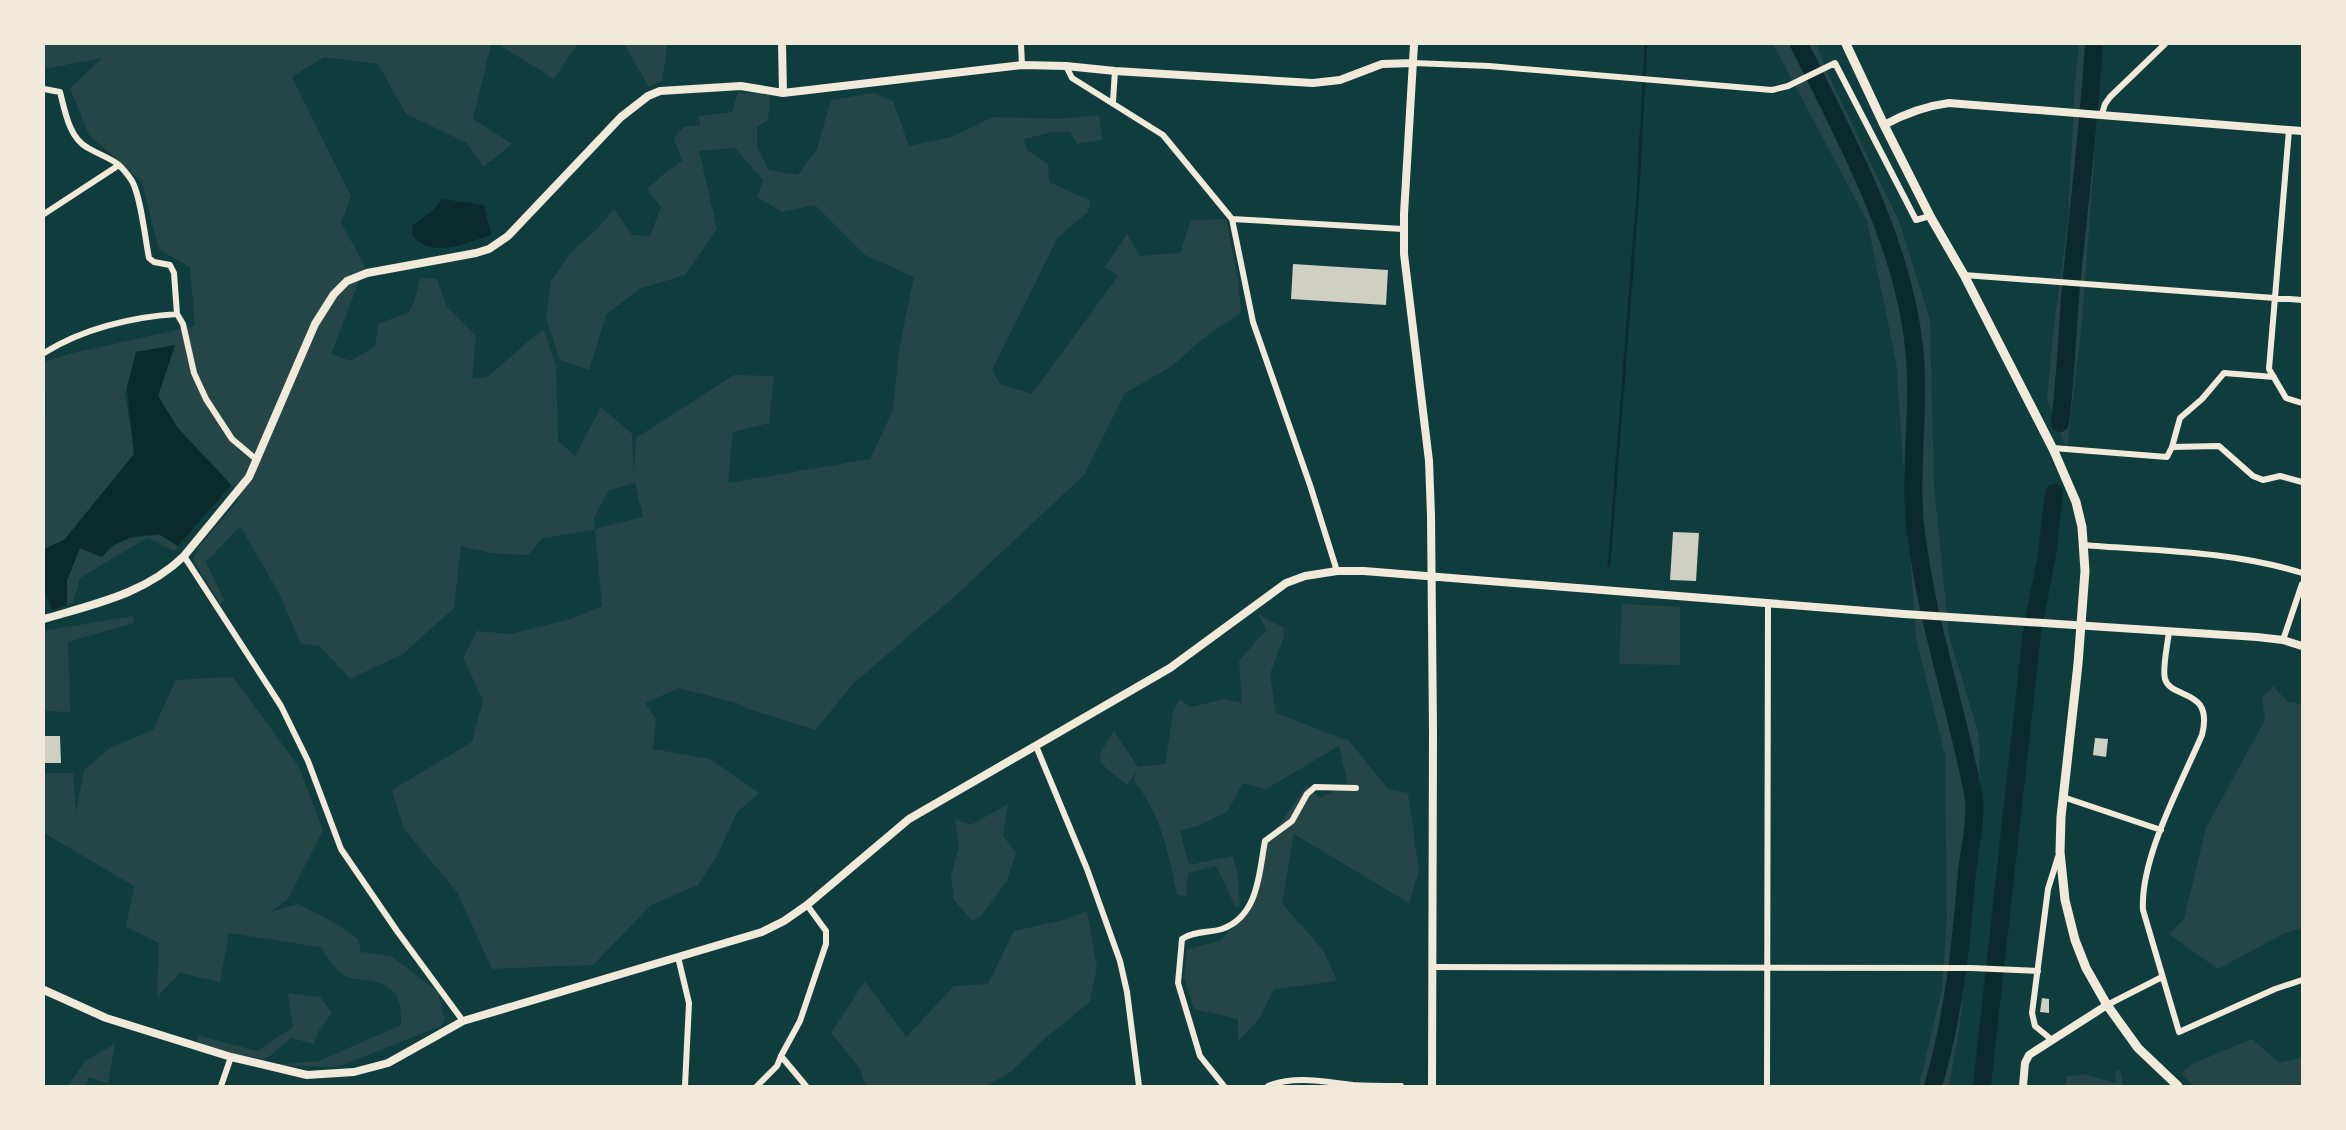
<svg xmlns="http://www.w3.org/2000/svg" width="2346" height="1130" viewBox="0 0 2346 1130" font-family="'Nunito Sans',sans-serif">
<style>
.green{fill:#244646;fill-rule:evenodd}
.water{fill:#0a2a2b}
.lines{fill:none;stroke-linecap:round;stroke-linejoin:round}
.stream{stroke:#0a2a2b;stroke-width:3}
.river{stroke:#0a2a2b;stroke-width:18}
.building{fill:#cfcfc3}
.minor{stroke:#f1e9da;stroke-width:6}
.tertiary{stroke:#f1e9da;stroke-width:8}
.primary{stroke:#f1e9da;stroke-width:9}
</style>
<rect width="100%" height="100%" fill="#0f3d3e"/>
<path class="green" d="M44 44H491L473 119 512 144 483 167 467 143 406 114 378 64 324 57 292 77 351 196 341 223 365 266 331 354 351 361 375 346 378 324 409 312 415 299 420 278 437 279 447 307 476 336 472 379 489 376 532 338 544 330 556 366 558 441 575 456 601 407 632 434 634 473 636 438 734 375 774 376 769 423 733 432 728 483 870 459 893 410 899 349 914 277 865 255 815 205 782 212 757 197 763 180 735 148 699 151 717 229 685 275 639 289 606 315 589 370 560 360 546 319 551 281 572 251 597 229 614 209 632 235 650 236 661 207 647 189 667 171 682 161 674 138 684 127 700 125 699 116 732 112 738 92 770 95 768 120 757 127V147L769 170 798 175 817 149 831 100 873 93 893 101 909 146 951 137 993 117 1059 119 1099 115 1102 140 1077 144 1070 132H1052L1024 139 1027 150 1048 164 1049 182 1091 201 1088 212 1058 237 992 370 1000 384 1032 394 1118 276 1105 267 1127 234 1140 256 1180 253 1191 220 1226 219 1238 280 1241 312 1200 341 1172 366 1125 393 1084 475 954 597 854 683 815 730 746 708 737 703 679 688 645 703 656 719 653 749 710 759 759 793 737 812 718 854 698 885 651 905 593 965 492 969 457 892 404 829 392 790 472 742 483 700 463 658 477 631 511 634 571 619 602 606 595 530 543 538 528 555 491 553 461 546 454 608 403 654 350 679 320 646 301 644 279 593 240 526 206 562 224 600 220 604 193 560 198 548 238 501 237 491 177 427 158 396 175 346 136 352 125 394 136 461 64 540 44 549V425C48 405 44 383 44 362L69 354 195 326 190 267 159 250 142 182 89 135 70 88 102 58 44 69ZM635 483 643 517 595 529 594 518 609 490Z
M498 44H577L554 79Z
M624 44H666L667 46 662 81 649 87Z
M1773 44H1816L1831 81 1899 221 1930 320 1934 487 1949 636 1979 735 1981 821 1959 1031 1949 1086H1919L1942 989 1947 917 1945 756 1916 638 1896 361 1867 221Z
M2079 44H2103L2082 321 2067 449 2047 399 2053 334 2068 220 2075 84Z
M160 535 178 546 175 551 147 538 80 578 73 603 67 605V580L80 548 102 557C119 537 135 537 160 535Z
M1622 604 1680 607V665L1619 664Z
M1258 614 1284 628 1283 639 1270 674 1276 713 1349 741 1389 790 1408 793 1419 871 1409 903 1294 834 1282 903 1323 950 1337 981 1274 989 1259 1019 1238 1041V1019L1194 1009 1184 978 1187 949 1220 941 1244 917 1263 865 1260 853 1307 785 1319 798 1348 786 1339 746 1266 789 1243 783 1227 812 1200 825 1180 831 1189 865 1233 856 1238 876 1240 906 1236 908 1216 866 1188 873 1186 896 1177 895C1168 852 1162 816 1134 781L1137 771 1127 785 1107 769 1100 761 1101 752 1114 731 1138 767 1165 764 1173 713 1179 699 1191 707 1224 699 1242 703 1239 661 1266 630Z
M133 616 134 623 68 642 70 712 44 711V631Z
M233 677 299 767 323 830 288 899 270 912 298 904 332 921 358 939 361 952 391 956 438 992 445 1019 441 1026 337 1067 274 1065 319 1061 401 1025C402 997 396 985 367 980 361 979 354 980 348 977 336 972 328 957 320 947L229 933 220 982 180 973 157 997 159 943 126 927 134 886 44 833V773H73L76 812 84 770 110 748 153 730 176 680Z
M2273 686 2288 702 2302 704V928L2285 933 2218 969 2169 934 2184 919 2206 828 2265 720 2262 698Z
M1008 804 1003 836 1016 853 1007 881 981 916 972 921 954 900 951 875 959 846 955 819 971 825Z
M1087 911 1097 966 1090 1002 1044 1039 1012 1071 986 1086H866L859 1067 831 1033 865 981 906 1037 954 986 988 984 1014 931 1064 920Z
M288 993 320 997 332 1013 318 1032 314 1044 291 1038 266 1059 234 1054 198 1042 197 1035 257 1051 293 1027Z
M2252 1039 2279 1063 2302 1057V1086H2194L2181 1073 2192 1064Z
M115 1044 108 1084 89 1077 86 1086H68L85 1061Z
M2116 1070 2120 1071 2123 1086H2066V1077L2083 1074 2115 1083Z"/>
<path class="water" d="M442 199 484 205 491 235C465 243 433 260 412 235L413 225 433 210Z
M175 345 158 396 177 427 231 485 178 546 159 534 131 537 111 546 102 557 80 548 67 580V605L53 610 44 592V549L64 540 134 454 127 388 136 352Z"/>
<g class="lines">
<path class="stream" d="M1609 566 1638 192 1646 44"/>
<path class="river" d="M1799 44C1845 137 1903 242 1914 347 1921 409 1908 472 1916 533 1927 623 1957 709 1974 798 1976 824 1970 846 1967 872 1961 944 1954 1016 1933 1086
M2060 423C2066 377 2067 332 2071 286 2079 205 2089 125 2094 44
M1982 1086 2032 632 2047 554 2054 493"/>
</g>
<path class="building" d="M1293 264 1388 270 1386 305 1291 299Z
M1673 532 1699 533 1696 581 1670 580Z
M44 736H60L61 763H44Z
M2095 738 2108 739 2106 757 2093 755Z
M2042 998 2049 999V1013L2040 1012Z"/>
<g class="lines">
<path class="minor" d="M1021 44 1022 65
M1413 63 1489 66 1772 90 1788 86 1835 63 1916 220 1930 216
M1066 66 1072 78 1163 135 1232 219 1253 322 1310 485 1337 571
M44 89 60 92C65 111 69 138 88 148 109 160 117 158 132 181 141 197 145 238 149 258L154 262 170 265 174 273 177 314 183 324 194 373 206 399 232 439 257 460
M1113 101 1115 71
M2102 114 2105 104 2110 97 2165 44
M2289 130 2269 369 2286 398 2302 403
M44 214 119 165
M1232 219 1403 229
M1964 275 2302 300
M44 353C82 329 131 317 177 314
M2172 447 2219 446 2253 476 2263 480 2280 476 2302 482
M2053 448 2167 457 2172 447 2180 418 2202 399 2224 373 2274 377
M2083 545C2157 551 2232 551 2302 573
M184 556 281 706 308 761 341 849 397 931 463 1021
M2169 631C2168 643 2162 668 2165 679 2171 700 2214 687 2202 735 2181 784 2140 858 2143 910L2179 1032 2275 989 2302 980
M2283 640 2302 584
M1036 746 1087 869 1120 961 1127 992 1139 1086
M2063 797 2161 830
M678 957 689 1003 685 1086
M1432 967 1971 968 2038 971
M2107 1005 2162 977
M2052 1040 2035 1026 2032 1013 2048 889 2058 857
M781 1056 800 1021 826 944V931L807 905
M221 1086 231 1057
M757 1086 777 1066 781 1056 806 1086
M1224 1086 1200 1056 1178 983 1182 939C1193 931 1209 933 1222 929 1259 916 1259 872 1265 841L1292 821 1307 794 1315 787 1356 788
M1268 1086C1296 1075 1325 1082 1353 1085 1369 1086 1385 1086 1401 1086
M1767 1086 1768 604"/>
<path class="tertiary" d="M782 44 783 93
M1414 44 1404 214V254L1429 461 1431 515 1433 731 1432 1086
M1884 125C1906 113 1925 106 1949 103L2302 131
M44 619C94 604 145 594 184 556L249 477 315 324 334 294 347 281 367 273 476 253 489 249 508 236 621 117 648 96 660 91 741 86 783 93 1022 65 1066 66 1115 71 1313 83 1340 80 1382 64 1413 63
M44 990 106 1018 231 1057 307 1075 354 1072 388 1063 463 1021 762 932 784 921 807 905 909 819 1170 668 1286 583 1305 576 1337 571H1364L1904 614 2257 637 2283 640 2302 646
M2023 1086 2025 1063 2029 1055 2107 1005"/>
<path class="primary" d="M1846 44 1884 125 1930 216 1964 275 2054 451 2076 502 2082 527 2085 571 2078 664 2061 817 2060 852 2065 900 2075 940 2086 968 2107 1005 2138 1048 2178 1086"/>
</g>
<rect width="2346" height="1130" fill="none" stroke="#f1e9da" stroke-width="90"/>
</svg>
